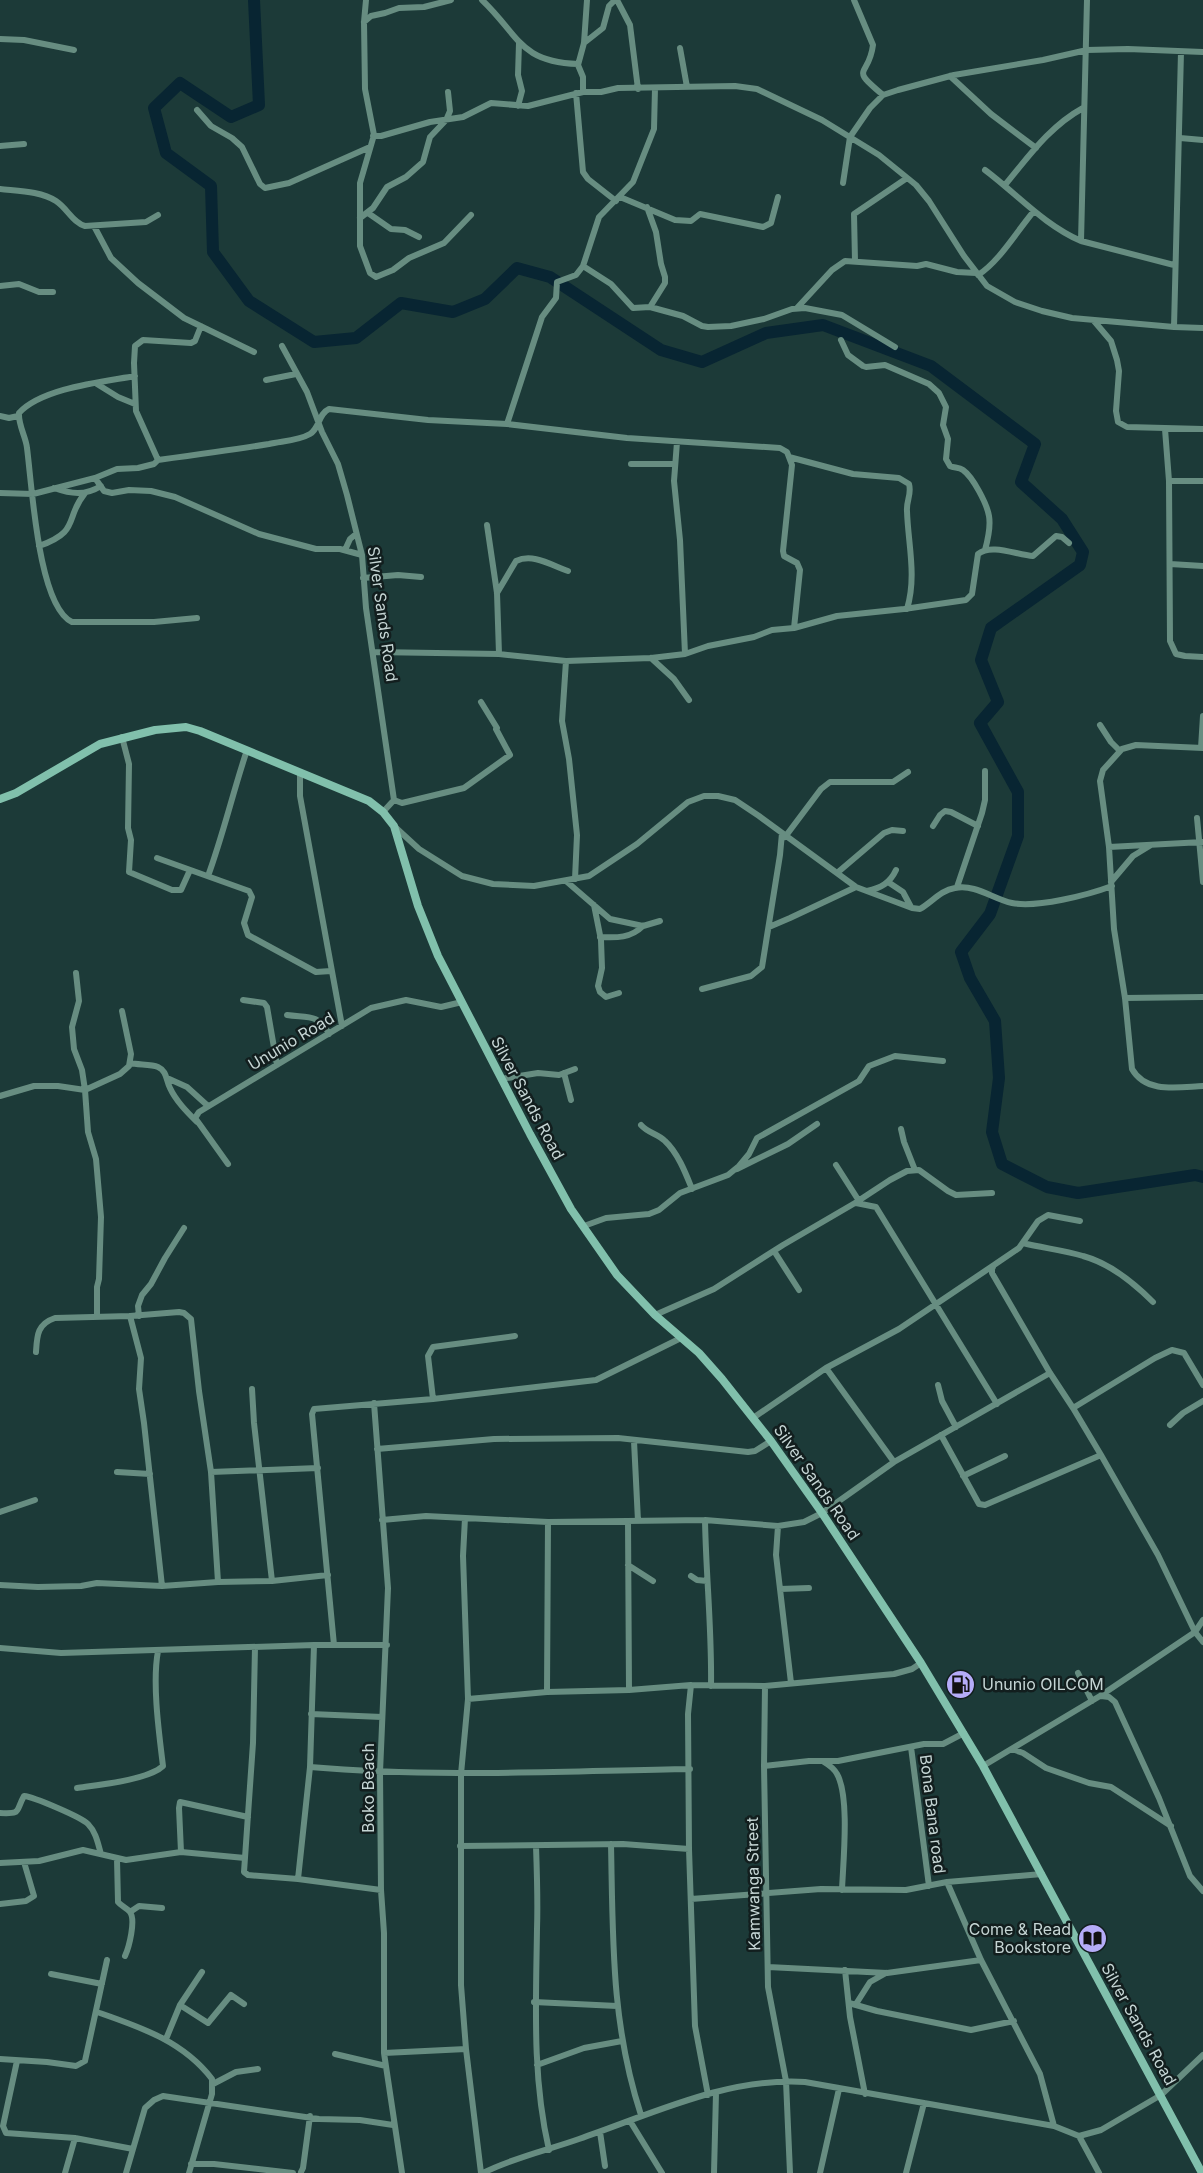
<svg xmlns="http://www.w3.org/2000/svg" width="1203" height="2173" viewBox="0 0 1203 2173" font-family="Inter,sans-serif">
<style>
.lines{fill:none;stroke-linecap:round;stroke-linejoin:round}
.river{stroke:#082532;stroke-width:12}
.street{stroke:#678d81;stroke-width:6}
.secondary{stroke:#81c0ac;stroke-width:8}
.labels{text-anchor:middle;dominant-baseline:central;stroke-width:5;stroke-linejoin:round;paint-order:stroke}
.street-label{font-size:16px;fill:#c5d5d4;stroke:#121e1e}
.poi-label{font-size:16px;fill:#c5d5d4;stroke:#121e1e;text-anchor:start}
</style>
<rect width="100%" height="100%" fill="#1c3a38"/>
<g class="lines">
<path class="river" d="M254 0 259 105 231 117 180 83 154 108 166 153 211 186 213 252 249 301 314 342 356 338 401 303 453 312 485 299 517 268 550 277 661 350 702 362 766 333 823 325 931 366 1035 444 1021 482 1062 519 1083 552 1080 565 991 628 981 660 998 702 980 723 1018 792V836L990 914 961 952 970 978 995 1021 999 1078 992 1132 1002 1164 1047 1187 1078 1193 1195 1175 1203 1177"/>
<path class="street" d="M366 0 364 22 365 89 374 135 360 183V246L370 273 376 277 393 270 409 258 444 243 471 215
M482 0C519 35 519 62 578 64
M617 0 630 25 638 89
M854 0 873 45C869 78 848 66 883 95
M364 22 371 16 385 13 399 8 424 7 451 0
M0 39 24 40 74 50
M584 43 603 28 609 6 615 0
M680 48 687 87
M950 76 991 114 1036 148
M583 92V77L578 65 584 43 587 0
M576 93 583 172 588 179 616 201
M518 106 522 91 518 75 519 43
M197 110 211 126 232 138 242 147 260 184 265 188 289 183 370 147
M447 118 450 111 448 92
M373 136H381L430 122 463 117 491 103 528 106 583 92H601L618 88 735 86 757 89 822 120 879 155 916 185 929 201 964 256 987 286 1015 302 1042 311 1072 318 1174 327 1203 328
M1180 138 1203 140
M0 146 24 144
M985 170C1017 194 1044 225 1081 241L1174 265
M843 183 850 137 870 108 883 95 898 90 954 75 1043 60 1087 50 1128 49 1203 52
M1005 185C1029 156 1050 126 1083 108
M0 189C18 191 41 191 56 201 67 208 73 223 85 226L146 222 158 215
M620 197 675 220 691 221 700 214 763 227 771 223 778 197
M647 207 656 232 661 264 665 277V283L650 307
M368 213 391 229 405 230 419 237
M360 218 373 208 387 187 406 177 423 162 430 137 448 118
M94 226 111 258 138 283 184 318 254 352
M1081 241 1087 0
M855 261 854 214 907 178
M583 266 611 284 633 308 650 307 683 316 702 326 708 327 731 326 764 319 792 309 805 308 842 315 895 347
M978 275C999 262 1017 231 1034 211
M0 286 19 284 39 292H53
M797 308 832 270 845 261 917 266 926 264 957 272 976 273
M1094 321 1111 341 1117 360 1119 371 1116 411 1118 422 1127 427 1203 429
M1174 327 1181 52
M841 340 848 355 863 366 866 367 885 365 929 384 939 393 946 407 943 425 948 439 946 459 950 466C954 468 959 467 963 470 973 477 987 504 989 516 991 527 988 539 985 550
M282 346 307 392 322 432 338 464 347 495 362 555 366 608 394 800
M135 376C102 382 42 388 19 413 18 425 26 437 27 448 32 485 38 606 72 622H154L197 618
M266 380 296 374
M97 384 118 397 135 404
M0 416 9 418 18 416
M507 424 542 317 556 298 557 282 576 275 583 266 599 217 633 182 654 129 655 88
M1165 429 1169 481 1170 641 1176 654 1185 656 1203 657
M677 442 674 481 680 540 685 654
M789 457 853 474 899 478 909 484C912 494 906 501 907 511 908 544 917 576 907 609
M158 460 136 411 134 363 135 346 143 340 191 343 195 341 201 326
M631 464H675
M95 478 104 491 112 493 129 490 151 491 175 497 259 534 316 549H340L362 555
M1169 481H1203
M54 488C71 494 85 496 101 486
M0 493 33 494 95 478 117 469 138 468 154 464 158 460C195 455 232 450 269 444 282 441 298 441 310 434 320 428 318 414 329 409L428 420 507 424 627 438 780 448 787 452 792 465 783 551 784 556 797 563 800 570 794 628
M487 525 497 593 499 654
M39 546C81 531 64 519 85 493
M345 550 350 539 356 534
M1170 564 1203 566
M363 578 398 575 421 577
M497 593 516 561C533 553 551 565 568 571
M374 652 499 654 566 661 651 658 685 654 708 646 754 637 772 630 794 628 837 616 904 609 966 600 972 594 978 554C991 543 1017 555 1033 556L1056 536 1062 537 1069 543
M651 658 674 679 689 700
M566 661 562 721 569 759 577 835 575 879
M1100 725 1111 742 1120 751
M122 737 129 764 128 828 131 840 129 872 172 890H181L190 870
M1201 748 1203 716
M1203 748 1136 745 1122 749 1103 770 1100 781 1109 847 1114 929 1125 998 1132 1069C1146 1094 1179 1087 1203 1086
M300 772V796L342 1026
M394 800 402 803 464 788 510 755 496 729 497 728 481 702
M383 812 394 800
M1197 818 1203 882
M394 826 419 849 462 876 493 884 534 886 589 876 637 844 688 802 704 796H718L735 800 759 816 856 887 912 908 920 909C932 902 941 890 955 888 976 884 993 899 1012 903 1037 908 1088 895 1112 886
M933 826 940 815 945 811 951 812 978 826
M785 837 821 789 830 782H893L908 772
M1109 847 1203 842
M157 858 249 891 252 897 244 923 248 935 316 972 331 971
M837 873 884 833 892 830 903 831
M208 876C223 835 233 792 247 750
M566 881 610 919 643 926 660 921
M888 882 903 892 911 907
M1111 882 1133 856 1151 845
M957 887 982 813 985 800V771
M867 891C881 888 890 883 896 870
M594 905 601 940 602 968 598 986 600 992 606 997 619 993
M769 927 790 918 856 887
M600 937C617 938 631 938 643 926
M76 973 79 1001 72 1027 74 1049 82 1070 85 1090 88 1132 96 1159 101 1217 99 1279 97 1287V1317
M702 989 751 976 762 967 780 855 782 833
M1125 998 1203 997
M243 1000 264 1003 267 1007 277 1065
M287 1015C307 1018 318 1013 329 1034
M130 1063C138 1065 151 1064 158 1067 167 1071 166 1080 170 1088 176 1101 187 1112 197 1122
M564 1073 571 1100
M167 1078 187 1087 208 1106
M501 1079 538 1073 559 1075 575 1069
M0 1096 34 1086H58L85 1090 120 1074 129 1066 131 1054 122 1011
M641 1125C648 1133 658 1134 665 1141 678 1153 686 1174 692 1189
M901 1129 904 1142 915 1170
M228 1164 198 1122 195 1118 199 1112 371 1008 406 1000 441 1007 462 1002
M836 1165 859 1201
M737 1169 788 1144 817 1124
M856 1203 876 1207 997 1404
M1080 1221 1048 1215 1038 1221 1019 1248 994 1265 992 1269V1273L1050 1373 1073 1408 1101 1455 1158 1555 1195 1632 1203 1642
M584 1226 606 1218 649 1214 659 1210 680 1193 728 1175 739 1166 749 1154 757 1138 859 1081 869 1066 895 1056 943 1061
M1023 1243C1043 1248 1063 1250 1083 1256 1109 1263 1134 1283 1153 1302
M774 1251 799 1290
M655 1315 714 1289 783 1245 855 1203 890 1180 907 1171 919 1170 948 1191 956 1195 992 1193
M130 1316 141 1358 139 1389 144 1423 162 1586
M139 1316 138 1306 142 1295 151 1284 165 1258 184 1228
M36 1352C37 1336 37 1324 55 1318L130 1316 179 1312 184 1313 191 1319 199 1391 211 1472 218 1582
M826 1368 894 1462
M938 1385 942 1401 956 1427
M252 1389 254 1423 272 1581
M433 1399 428 1356 433 1347 515 1336
M374 1403 388 1588 380 1772 381 1890 384 1933V2053L402 2173
M1073 1408 1155 1358 1172 1350 1184 1353 1203 1385
M753 1418 826 1368 899 1329 994 1265
M1170 1425 1183 1413 1203 1401
M941 1435 979 1504 985 1505 1101 1455
M634 1441 638 1521
M377 1449 494 1439 618 1438 748 1452 755 1451 771 1441
M117 1472 150 1474
M211 1472 318 1468
M963 1476 1005 1456
M0 1512 35 1500
M465 1518 463 1556 468 1699 461 1774V1985L466 2049 481 2173
M382 1520 426 1516 548 1522 705 1520 778 1526 804 1522 822 1513 894 1462 1050 1373
M705 1520C706 1576 712 1631 711 1686
M628 1521 629 1690
M778 1526 776 1555 791 1683
M628 1565 653 1581
M691 1576 697 1580 707 1581
M0 1585 38 1587 81 1586 97 1583 162 1586 218 1582 272 1581 328 1575
M780 1589 809 1588
M334 1645 312 1414 314 1409 433 1399 596 1380 681 1338
M255 1647 253 1743 244 1872 248 1875 298 1879 381 1890
M0 1648 61 1653 314 1645H387
M1078 1673 1092 1701
M691 1685 688 1714 689 1849 695 2026 708 2095
M765 1686 764 1766 768 1987 786 2081 790 2173
M547 1692 548 1522
M1101 1696 1109 1697 1115 1702 1159 1798 1190 1876 1203 1891
M468 1699 547 1692 629 1690 691 1685 765 1686 894 1674 912 1669 921 1663
M311 1714 382 1717
M911 1747 929 1886
M1012 1749 1023 1753 1046 1768 1089 1783 1111 1787 1171 1826
M824 1762C829 1765 834 1768 837 1774 850 1797 843 1863 842 1890
M764 1766 809 1761H838L924 1744H943L964 1733
M983 1766 1100 1696 1195 1632 1203 1620
M310 1767C436 1778 563 1771 690 1769
M77 1788C98 1785 148 1780 163 1766 159 1733 152 1683 158 1651
M0 1813C22 1814 15 1812 24 1796 34 1797 81 1817 88 1824 96 1832 98 1844 101 1854
M611 1844C613 1940 611 2023 641 2115
M460 1846 623 1844 689 1849
M536 1846C537 1874 538 1901 537 1929 536 2003 532 2077 549 2150
M181 1852 179 1808 180 1802 248 1817
M117 1859 118 1902C121 1906 127 1908 130 1912 136 1920 129 1947 125 1956
M0 1863 39 1861 83 1850 126 1860 181 1852 245 1858
M298 1879 310 1767 314 1645
M947 1882 981 1960 1040 2074 1054 2126
M691 1899 821 1889 906 1890 947 1882 1042 1874
M0 1904 26 1901 34 1896 24 1862
M130 1912 139 1906 162 1908
M768 1967 887 1973 981 1960
M845 1970 850 2017 865 2094
M51 1974 102 1984
M534 2002 617 2006
M849 2003 877 2011 971 2030 1014 2021
M856 2004 870 1982 886 1973
M180 2005 208 2023 231 1995 244 2004
M97 2012C140 2027 183 2041 212 2079V2094L189 2173
M166 2039 180 2005 202 1972
M384 2053 466 2049
M335 2054 386 2066
M0 2059 47 2062 76 2066 85 2061 107 1960
M17 2061 3 2126 6 2133 75 2138 133 2149
M537 2065 584 2048 622 2041
M213 2084 236 2072 258 2069
M630 2121 662 2173
M600 2132 605 2166
M1079 2136 1099 2173
M191 2164H214L293 2173
M301 2172 303 2168 310 2116
M65 2173 75 2138
M126 2173 145 2108 154 2100 163 2096 319 2119 360 2120 393 2125
M483 2173C512 2158 548 2150 579 2139 652 2114 727 2077 805 2082L1054 2126 1079 2136 1101 2130 1161 2095 1203 2055
M714 2173 716 2093
M820 2173 839 2089
M906 2173 924 2103"/>
<path class="secondary" d="M0 799 16 793 100 744 155 730 186 727 200 731 369 801 383 812 394 826 418 906 438 956 530 1134 571 1209 617 1275 655 1315 699 1353 722 1379 771 1441 822 1513 921 1663 983 1766 1202 2173"/>
</g>
<defs>
<symbol id="fuel-disc" viewBox="-11 -11 22 22"><circle r="9.5" fill="#b5acf8" stroke="#121e1e"/><path d="M-5.5-6h7V0h2V4h1.3V-2.5L3-4.5l.8-.8L6-3V5H2.5V1h-1V6h-7ZM-4.2-4.7v3.2H.2V-4.7Z" fill="#111"/></symbol>
<symbol id="library-disc" viewBox="-11 -11 22 22"><circle r="9.5" fill="#b5acf8" stroke="#121e1e"/><path d="M-6-4Q-3-5.5-.7-3.5V5Q-3 3-6 4ZM6-4Q3-5.5 .7-3.5V5Q3 3 6 4Z" fill="#111"/></symbol>
</defs>
<g fill-rule="evenodd">
<use href="#fuel-disc" x="944" y="1668" width="33" height="33"/>
<use href="#library-disc" x="1076" y="1922" width="33" height="33"/>
</g>
<g class="labels">
<g class="street-label">
<text transform="translate(383 614) rotate(82)">Silver Sands Road</text>
<text transform="translate(291 1041) rotate(-31)">Ununio Road</text>
<text transform="translate(528 1098) rotate(62)">Silver Sands Road</text>
<text transform="translate(817 1482) rotate(55)">Silver Sands Road</text>
<text transform="translate(368 1788) rotate(-90)">Boko Beach</text>
<text transform="translate(933 1814) rotate(83)">Bona Bana road</text>
<text transform="translate(753 1884) rotate(-91)">Kamwanga Street</text>
<text transform="translate(1139 2024) rotate(61)">Silver Sands Road</text>
</g>
<g class="poi-label">
<text x="982" y="1684">Ununio OILCOM</text>
<text x="1071" y="1929" text-anchor="end">Come &amp; Read<tspan x="1071" dy="18">Bookstore</tspan></text>
</g>
</g>
</svg>
